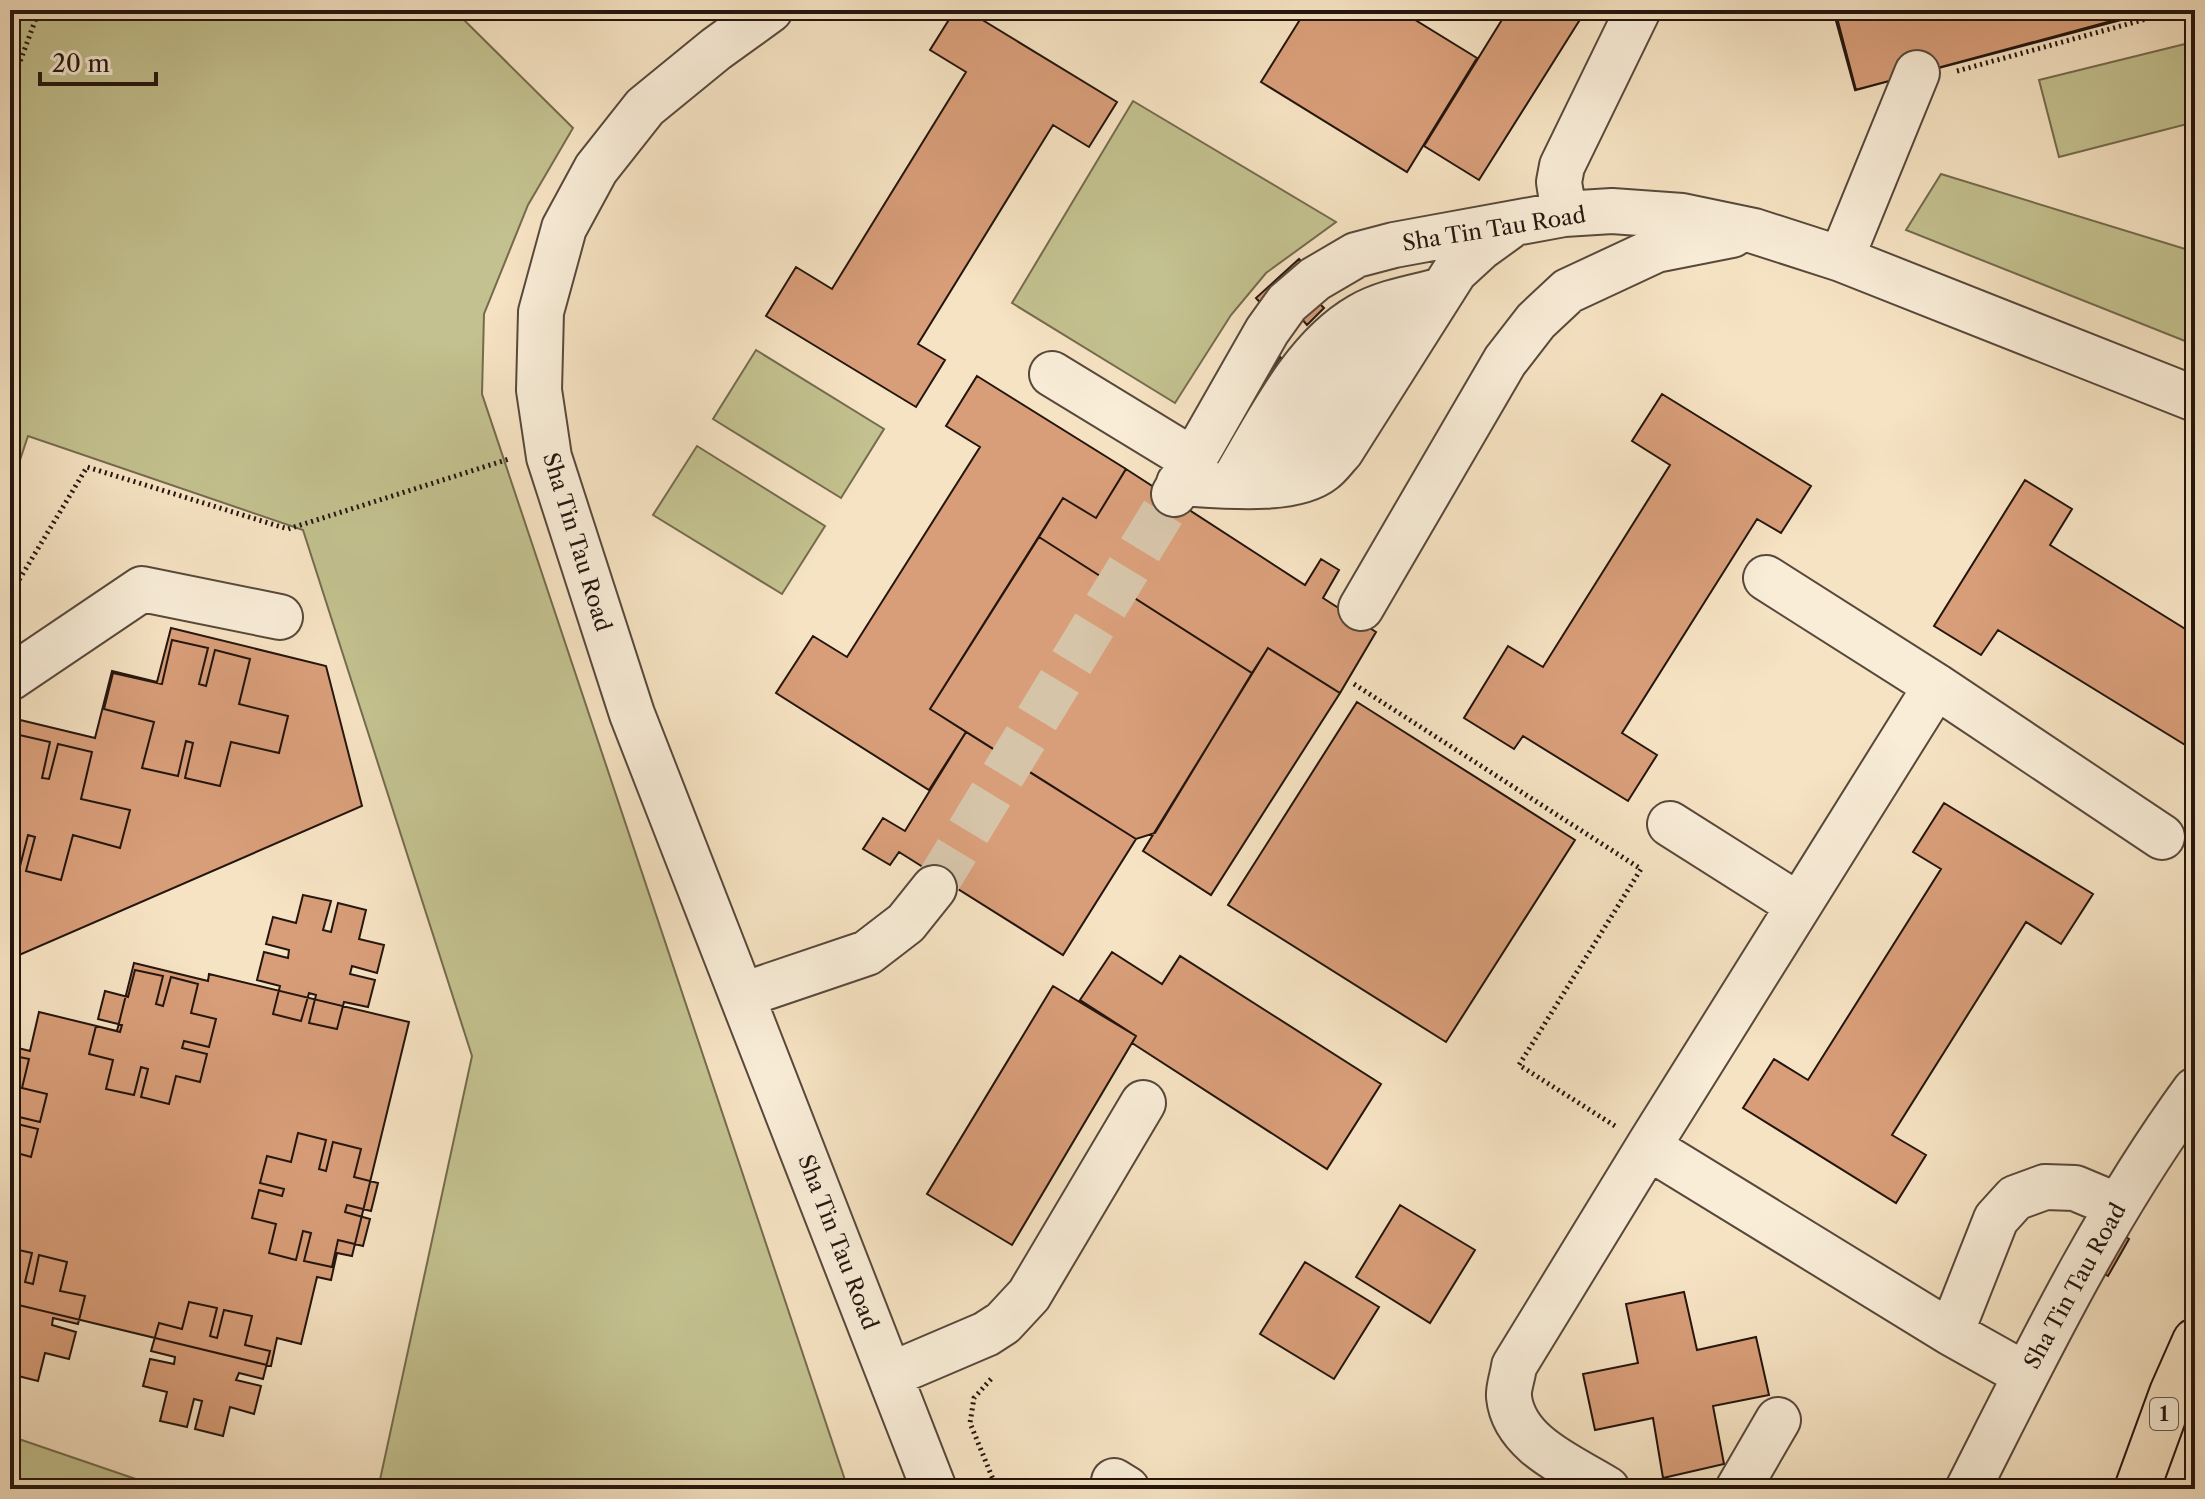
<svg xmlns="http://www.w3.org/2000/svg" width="2205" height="1499" viewBox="0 0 2205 1499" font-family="'Libre Caslon Text',serif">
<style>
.green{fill:#c3c18f;stroke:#746b4e;stroke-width:2}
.building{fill:#d89e79;stroke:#24150e;stroke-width:2}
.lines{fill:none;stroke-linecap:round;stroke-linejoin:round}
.minor-tunnel{stroke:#d6c4a8;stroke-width:44;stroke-dasharray:44 22;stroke-linecap:butt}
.minor-casing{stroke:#58483b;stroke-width:48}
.highway-casing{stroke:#24150e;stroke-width:48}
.path{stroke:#24150e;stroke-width:5;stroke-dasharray:2 4;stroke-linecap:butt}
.minor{stroke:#f9edd8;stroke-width:44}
.highway{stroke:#f6e3c3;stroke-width:44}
.labels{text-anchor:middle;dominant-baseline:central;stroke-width:8;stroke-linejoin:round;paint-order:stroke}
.shield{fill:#f9edd8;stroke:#64564b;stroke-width:2}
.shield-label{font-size:20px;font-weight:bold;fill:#24150e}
.street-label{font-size:22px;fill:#24150e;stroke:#f9edd8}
</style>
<rect width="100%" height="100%" fill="#f6e3c3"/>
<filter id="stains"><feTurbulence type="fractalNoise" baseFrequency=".0025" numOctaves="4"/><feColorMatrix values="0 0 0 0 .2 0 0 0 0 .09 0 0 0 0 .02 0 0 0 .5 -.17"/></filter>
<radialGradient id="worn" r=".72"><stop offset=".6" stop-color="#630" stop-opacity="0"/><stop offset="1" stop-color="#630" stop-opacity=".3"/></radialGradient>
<path class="green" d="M10 10H454L573 128 528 205 484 314 482 394 848 1489H378L472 1056 303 530 28 436 10 490Z
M2189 43 2195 68V122L2059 157 2039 80Z
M1133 101 1336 222 1266 273 1231 315 1175 403 1012 303Z
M1941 174 2195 252V345L1906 230Z
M756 350 884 429 841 498 713 419Z
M697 446 825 526 782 594 653 515Z
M10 1436 165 1489H10Z"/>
<path class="building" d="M955 10H966L1117 102 1089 147 1053 125 918 344 945 360 916 407 766 316 796 267 832 289 966 72 930 50Z
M1306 10H1399L1477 58 1407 172 1261 82Z
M1508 10H1586L1479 180 1424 146Z
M1833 10H2159L1855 90Z
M1835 10H2152L1856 90Z
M1299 259 1307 268 1264 307 1256 298Z
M1317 301 1324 308 1307 325 1301 318Z
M1280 357 1289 363 1243 438 1234 432Z
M977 376 1126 469 1096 518 1063 498 930 709 966 732 929 790 776 693 813 636 847 657 980 447 946 426Z
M1662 394 1811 486 1781 533 1757 519 1622 733 1657 755 1628 801 1523 736 1514 749 1464 718 1508 646 1543 667 1670 465 1632 441Z
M1126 469 1305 585 1321 559 1339 570 1323 598 1376 632 1340 693 1268 648 1252 673 1039 537 1063 498 1096 518Z
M2025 480 2072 509 2050 545 2195 635V751L1998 630 1981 655 1934 626Z
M1039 537 1252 673 1155 833 1136 839 930 709Z
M171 628 326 666 362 806 10 959V743L16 719 95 738 112 671 157 682Z
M172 640 208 648 199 684 206 686 215 650 250 659 239 704 288 716 279 753 231 742 220 786 185 778 193 743 186 741 178 776 142 768 154 722 104 709 113 673 162 684Z
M1268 648 1340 693 1211 895 1143 851Z
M1357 702 1575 840 1446 1042 1228 905Z
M966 732 1136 839 1063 955 899 852 890 865 863 849 883 818 905 831Z
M15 734 50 742 42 778 49 779 58 744 92 752 81 799 130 810 120 848 73 835 61 880 26 871 35 837 28 835 19 870 10 868V754Z
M1944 803 2093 894 2061 944 2026 922 1892 1135 1926 1155 1896 1203 1743 1108 1774 1059 1808 1080 1941 869 1913 852Z
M303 895 331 901 323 930 331 932 338 903 366 910 359 939 384 945 377 973 352 966 350 974 375 980 368 1007 344 1002 337 1029 309 1023 316 995 309 993 301 1021 273 1014 280 986 257 980 264 952 288 958 289 950 266 944 273 917 296 923Z
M1112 952 1162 984 1180 956 1381 1084 1327 1169 1132 1043 1136 1036 1080 1000Z
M134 963 208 981 209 974 409 1022 352 1256 337 1253 331 1280 317 1277 301 1344 277 1338 271 1366 10 1303V1046L30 1051 39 1012 117 1031Z
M135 970 163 976 156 1004 163 1006 171 977 198 984 191 1013 216 1019 209 1047 184 1041 182 1048 207 1054 200 1082 176 1076 169 1104 141 1097 148 1069 141 1067 134 1095 106 1089 113 1060 89 1054 96 1026 120 1032 122 1025 98 1019 105 991 128 997Z
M1053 986 1136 1036 1012 1245 927 1194Z
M10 1055 29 1059 22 1088 47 1094 40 1122 15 1116 13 1123 38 1129 31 1157 10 1151Z
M298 1133 326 1140 319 1169 326 1171 333 1142 361 1149 354 1177 378 1183 371 1211 347 1205 345 1212 370 1219 363 1246 338 1240 332 1267 304 1261 311 1233 303 1231 296 1260 269 1253 276 1224 252 1218 259 1190 282 1196 284 1189 260 1183 267 1156 291 1162Z
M1400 1205 1475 1250 1430 1323 1356 1277Z
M2120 1233 2129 1239 2108 1276 2099 1271Z
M10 1248 32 1253 25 1282 33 1284 39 1255 67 1262 60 1291 85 1296 78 1324 53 1318 52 1325 76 1332 69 1359 45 1353 38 1381 10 1374 17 1346 10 1345Z
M1305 1262 1379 1307 1334 1379 1260 1334Z
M1684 1292 1697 1350 1756 1337 1769 1395 1713 1406 1724 1464 1663 1478 1653 1418 1595 1430 1583 1374 1638 1363 1626 1304Z
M189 1302 217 1308 210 1336 217 1338 224 1310 252 1316 245 1345 270 1351 263 1379 239 1373 236 1380 261 1386 254 1414 230 1407 223 1436 195 1429 202 1401 194 1399 187 1427 160 1421 167 1392 143 1386 150 1359 174 1364 175 1357 151 1351 159 1323 182 1329Z"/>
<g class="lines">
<path class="minor-tunnel" d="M934 888 1174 494"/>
<defs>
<path id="minor" d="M770 10 716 49 645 107 596 169 564 228 541 312 539 390 549 457 632 714 934 1489
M1564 214 1559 182 1562 166 1638 10
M1841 259 1917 73
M1052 374 1193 460
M1179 483C1217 485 1293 494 1323 470 1330 465 1335 457 1341 451L1455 271 1480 248 1509 227
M1273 484 1337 383 1392 307
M1231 485C1266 428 1301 350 1360 316 1384 302 1416 297 1443 290
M1174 494 1267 331 1287 303 1315 279 1356 255 1394 245 1564 214 1612 211 1682 216 1754 231 1841 259 2195 399
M1766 578 1936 686
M1361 608 1505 361 1536 321 1568 291 1656 250 1732 235
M10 678 142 589 280 617
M1670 824 1798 905
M743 995 867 953 906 923 934 888
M1648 1147 1936 686 2162 837
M890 1375 986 1334 1003 1323 1029 1295 1143 1103
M2026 1375 1951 1333 1996 1219 2015 1198 2045 1187 2075 1188 2118 1206
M1114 1481 1127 1489
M1607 1489C1572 1467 1514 1445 1509 1397 1508 1388 1513 1376 1514 1366L1648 1147 1951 1333
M1738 1489 1778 1420
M1968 1489C2037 1353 2104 1214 2195 1090"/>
<path id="highway" d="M2137 1489 2172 1393 2195 1341"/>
</defs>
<use href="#minor" class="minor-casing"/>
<use href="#highway" class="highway-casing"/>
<path class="path" d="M1957 71 2179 10
M10 89 39 10
M10 595 87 467 288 529 509 459
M1354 684 1641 869 1519 1065 1615 1126
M991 1379 974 1398 970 1423 997 1489"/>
<use href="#minor" class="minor"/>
<use href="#highway" class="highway"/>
</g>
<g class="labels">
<rect class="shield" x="2150" y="1398" width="28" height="32" rx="6"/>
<g class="shield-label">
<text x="2164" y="1414">1</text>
</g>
<g class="street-label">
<text transform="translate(1494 229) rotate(-9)">Sha Tin Tau Road</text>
<text transform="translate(577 542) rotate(73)">Sha Tin Tau Road</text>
<text transform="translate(838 1242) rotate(69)">Sha Tin Tau Road</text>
<text transform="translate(2075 1286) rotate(-61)">Sha Tin Tau Road</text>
</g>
</g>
<rect width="2205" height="1499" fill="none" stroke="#f6e3c3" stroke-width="40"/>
<rect x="12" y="12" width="2181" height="1475" fill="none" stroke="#24150e" stroke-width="4"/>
<rect x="20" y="20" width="2165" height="1459" fill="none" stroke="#24150e" stroke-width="2"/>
<path d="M40 72v12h116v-12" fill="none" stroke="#24150e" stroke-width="4"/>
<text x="52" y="72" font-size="24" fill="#24150e" stroke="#f9edd8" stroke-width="6" paint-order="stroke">20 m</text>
<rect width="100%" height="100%" filter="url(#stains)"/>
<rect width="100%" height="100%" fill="url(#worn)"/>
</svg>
